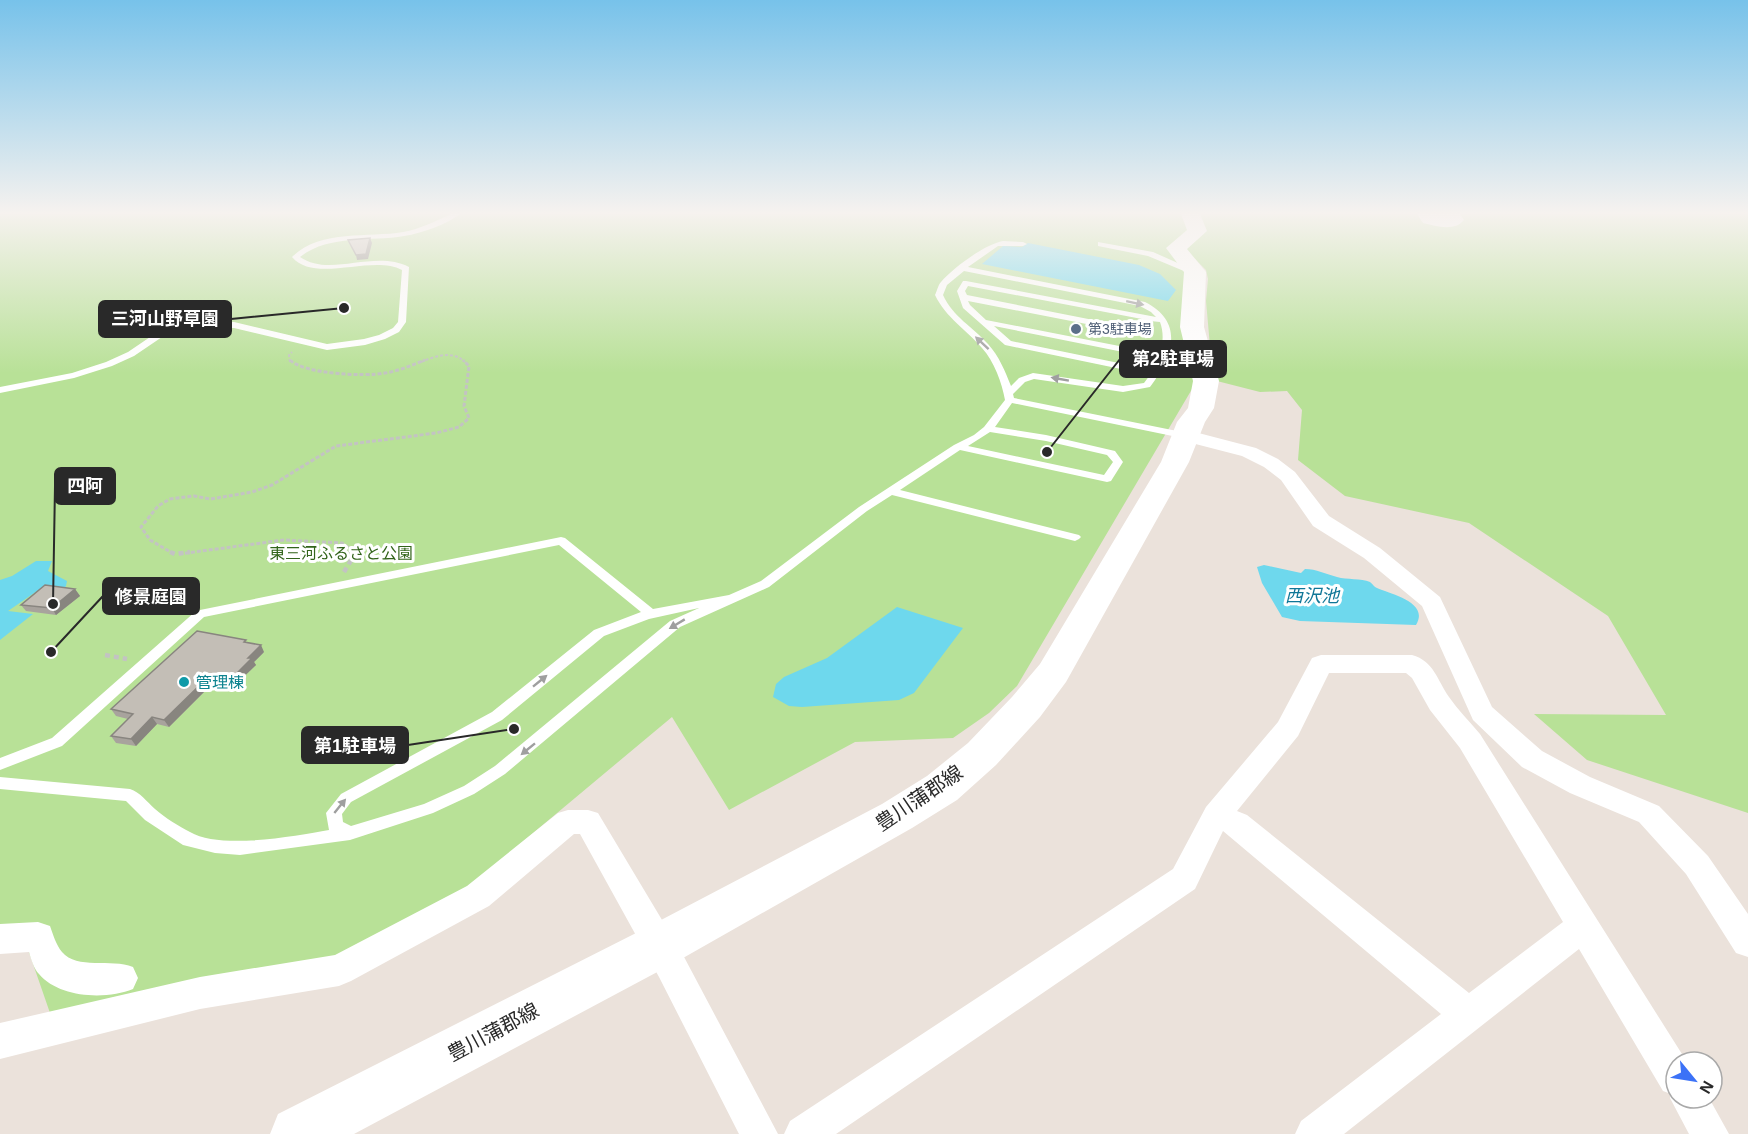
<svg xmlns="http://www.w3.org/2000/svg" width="1748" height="1134" viewBox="0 0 1748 1134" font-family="Helvetica,'Noto Sans JP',sans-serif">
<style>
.green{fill:#b8e197}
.water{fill:#6ed8ed}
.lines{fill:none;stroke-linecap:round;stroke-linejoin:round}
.path-far2{stroke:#c3c3c3;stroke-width:2;stroke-dasharray:3 2;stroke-linecap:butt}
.path-far1{stroke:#c3c3c3;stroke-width:3;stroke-dasharray:4 2;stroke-linecap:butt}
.path{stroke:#c3c3c3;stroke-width:4.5;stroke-dasharray:5 4;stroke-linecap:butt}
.lane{fill:#fff;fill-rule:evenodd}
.street{fill:#fff;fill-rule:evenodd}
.secondary{fill:#fff;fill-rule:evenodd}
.wall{fill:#a8a39d}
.shaded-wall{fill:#88857f}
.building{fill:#c3beb6;stroke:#88857f;stroke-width:1.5}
.oneway{fill:#9f9f9f}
.service-dot{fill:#5c6f8a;stroke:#fff;stroke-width:2}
.culture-dot{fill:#0f9aa8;stroke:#fff;stroke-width:2}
.labels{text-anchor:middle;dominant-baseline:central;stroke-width:6;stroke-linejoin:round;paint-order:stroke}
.far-service-label{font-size:14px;fill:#4e5e75;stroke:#fff;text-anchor:start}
.park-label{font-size:16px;fill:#32641a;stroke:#fff}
.culture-label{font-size:16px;fill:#0d838f;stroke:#fff;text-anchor:start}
.water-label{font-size:18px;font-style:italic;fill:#0f7697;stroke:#fff}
.near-street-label{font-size:20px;fill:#292929;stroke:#fff}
.leader{fill:none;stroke:#292929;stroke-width:2}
.callout-dot{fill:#292929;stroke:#fff;stroke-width:2}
.callout{fill:#292929;stroke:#292929;stroke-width:2}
.callout-label{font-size:18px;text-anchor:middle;font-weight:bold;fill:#fff}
</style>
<rect width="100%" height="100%" fill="#ebe2db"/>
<path class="green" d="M0 214H1748V813L1587 760 1534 714 1666 715 1608 616 1469 523 1345 496 1298 460 1302 410 1287 391 1260 392 1213 380 1206 301 1208 279 1206 270 1195 259 1181 263 1185 275 1195 384 1017 686 989 713 953 738 855 742 729 810 672 717 472 884 333 958 50 1013 23 935H0Z"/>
<path class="water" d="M1028 243 1139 265 1160 274 1176 290 1168 301 982 264 1003 246 1022 247Z
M36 561H52L48 571 67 581 66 586 61 592 40 589 8 611 33 614 0 640V580L12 576Z
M1264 565 1301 573 1305 569C1316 569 1326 574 1337 577 1347 580 1361 578 1370 582 1373 584 1374 587 1377 588 1390 594 1430 602 1416 625L1300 621 1282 617 1262 583 1257 567Z
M897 607 963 628 914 693 899 700 802 707 789 706 773 697 776 684 784 677 827 658Z"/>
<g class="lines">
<path class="path-far2" d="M290 362 289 355 292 352
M421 362C435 356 453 350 465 362"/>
<path class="path-far1" d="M290 360C304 374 364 377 385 373 399 371 412 365 425 360
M174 554 150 540 141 527 158 506 170 499 194 496 211 499 252 492 272 485 336 446 436 433 459 427 469 418 464 406 469 366 463 360
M179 554 284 540 342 543 349 548 351 554"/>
<path class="path" d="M170 552 175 554 190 552
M344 572 353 557 351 552
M105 655 127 659"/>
<path class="lane" d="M451 214H460C445 225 423 233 404 236 370 242 329 234 300 257 330 278 374 249 409 267L406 322 399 332 385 339 365 345 327 350 234 328 202 327 162 337 134 356 112 366 74 378 0 393V387L72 373 106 362 128 352 156 333 202 321 234 322 327 344 364 339 379 335 393 328 398 322 402 270C372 254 315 284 292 257 320 229 368 238 403 232 420 229 436 221 451 214Z
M1003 241 1023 242 1027 244 1023 246H998L968 267 1145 302C1185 322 1173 357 1150 387L1123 392 1034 379 1025 382 1013 394 1014 398 1187 433 1192 436 1187 439 1012 403 995 427 1046 435 1115 451 1123 462 1111 481 1107 482 960 450 900 490 1079 535 1081 537 1079 539 1075 541 892 495 867 511 769 587 680 627 505 774 474 794 433 813 350 840 240 855 215 853 183 845 145 820 126 801 0 789V777L130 789C140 792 147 802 155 809 165 818 179 826 190 832 221 850 295 836 329 830L326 813 341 794 492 712 594 630 641 612 559 545 204 617 62 746 0 770V758L52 738 196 611 200 610 561 537 565 538 653 609 729 595 761 581 859 507 954 445 974 435 984 427 1005 400C1002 383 994 361 982 348 966 329 946 318 935 295 937 291 938 285 941 282 953 268 985 244 1003 241ZM964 271 1140 306 1151 312 1156 317 966 281H963L957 291 963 308 1005 345 1150 375 1144 383 1123 386 1033 373 1019 378 1011 386C1005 371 999 356 988 344 973 327 953 317 943 295L947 285ZM968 286 1142 319 1139 329 967 295 965 291ZM968 301 1143 335 1147 332 1150 321 1160 322C1164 333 1163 343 1160 354L986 320 970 305ZM994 326 1158 359 1153 370 1011 341ZM990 432 1046 441 1107 455 1113 462 1104 475 968 446ZM699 608 670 621 495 766 464 786 424 804 351 826 343 822 342 814 351 802 502 720 604 636 649 619Z
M1098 242 1153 252 1198 272 1191 274 1148 256 1098 246Z"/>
<path class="street" d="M1187 430 1256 448 1278 459 1295 472 1329 516 1380 548 1440 597 1492 707 1542 751 1590 777 1659 806 1708 856 1748 914V957L1736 953 1686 874 1639 822 1570 793 1522 767 1473 720 1422 606 1364 558 1313 526 1281 480 1264 467 1242 456 1180 440 1178 436 1180 432Z
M1321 655H1412C1434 661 1437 680 1449 697 1458 710 1469 721 1480 734L1687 1062H1676V1098H1709L1729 1134H1689L1670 1098 1671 1094 1663 1091 1579 949 1344 1134H1295L1301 1121 1441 1014 1223 831 1195 889 836 1134H784L790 1121 1173 869 1206 807 1278 722 1312 658ZM1329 673H1406L1412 678 1430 710 1460 748 1563 922 1469 993 1247 815 1237 811 1298 736Z
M568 810H588L598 813 683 955 778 1134H739L659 977 580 834H574L489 906 351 981 339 986 200 1009 0 1059V1023L200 977 335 955 467 886 558 813Z
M38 922 50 926C53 934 56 945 62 952 77 970 111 958 133 967L138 978 133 989C106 1000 59 998 39 974 34 969 31 959 29 952L0 954V924Z"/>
<path class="secondary" d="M1181 214H1200L1207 231 1187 249 1206 272 1204 327 1219 381 1214 408 1205 422 1189 462 1066 682 1040 717 996 765 957 800 912 828 676 962 354 1134H270L278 1114 642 930 882 804 927 776 968 743 1012 697 1040 664 1161 462 1177 422 1188 408 1193 381 1180 327 1184 272 1166 248 1187 230Z
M1417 214H1460L1464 220C1454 232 1436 226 1423 223Z"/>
</g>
<path class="wall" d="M75 589 80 596 56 615 26 611 21 605Z
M264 652 254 662 256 665 232 688 210 686 169 727 157 724 136 746 116 743 111 736 128 719 116 716 111 709Z"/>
<path class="shaded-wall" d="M370 238 372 243 368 259 357 260 356 255Z
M75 589 80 596 56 615 52 608Z
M261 645 264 652 254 662 256 665 232 688 228 682 248 658Z
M206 679 210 686 169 727 164 720Z
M152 717 157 724 136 746 131 739Z"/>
<path class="building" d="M370 238 366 254 356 255 348 240Z
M45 585 75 589 52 608 21 605Z
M197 631 246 640 244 642 261 645 248 658H252L228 682 206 679 164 720 152 717 131 739 111 736 133 714 111 709Z"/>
<defs><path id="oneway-solid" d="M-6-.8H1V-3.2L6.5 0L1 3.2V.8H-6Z" transform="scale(1.5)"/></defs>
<g class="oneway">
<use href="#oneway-solid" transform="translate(1135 303) rotate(12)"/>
<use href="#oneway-solid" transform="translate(982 343) rotate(-137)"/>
<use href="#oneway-solid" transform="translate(1060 379) rotate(-170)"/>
<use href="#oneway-solid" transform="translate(677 624) rotate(149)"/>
<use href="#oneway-solid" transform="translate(540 681) rotate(-39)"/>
<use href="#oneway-solid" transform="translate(528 749) rotate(141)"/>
<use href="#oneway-solid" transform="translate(340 806) rotate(-51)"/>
</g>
<linearGradient id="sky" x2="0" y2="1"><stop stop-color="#77c2ea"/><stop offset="0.57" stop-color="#f6f2ef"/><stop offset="1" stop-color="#f6f2ef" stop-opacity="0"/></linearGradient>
<rect width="1748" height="373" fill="url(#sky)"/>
<circle class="service-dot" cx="1076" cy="329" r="6"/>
<circle class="culture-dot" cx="184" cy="682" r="6"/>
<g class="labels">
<g class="far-service-label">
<text x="1088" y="329">第3駐車場</text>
</g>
<g class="park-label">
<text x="341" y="553">東三河ふるさと公園</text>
</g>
<g class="culture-label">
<text x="196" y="682">管理棟</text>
</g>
<g class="water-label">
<text x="1312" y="596">西沢池</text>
</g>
<g class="near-street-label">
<text transform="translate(919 798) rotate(-34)">豊川蒲郡線</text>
<text transform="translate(493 1032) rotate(-28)">豊川蒲郡線</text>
</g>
</g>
<path class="leader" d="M344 308L231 319M1047 452L1120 359M53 604L55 486M51 652L103 596M514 729L408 745"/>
<g class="callout-dot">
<circle cx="344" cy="308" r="6"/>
<circle cx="1047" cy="452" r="6"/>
<circle cx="53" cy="604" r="6"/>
<circle cx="51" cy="652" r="6"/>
<circle cx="514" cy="729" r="6"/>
</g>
<g class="callout">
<rect x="99" y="301" width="132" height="36" rx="6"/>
<rect x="1120" y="341" width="106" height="36" rx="6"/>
<rect x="55" y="468" width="60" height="36" rx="6"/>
<rect x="103" y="578" width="96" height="36" rx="6"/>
<rect x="302" y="727" width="106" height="36" rx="6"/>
</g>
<g class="callout-label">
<text x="165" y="325">三河山野草園</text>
<text x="1173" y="365">第2駐車場</text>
<text x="85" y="492">四阿</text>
<text x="151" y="603">修景庭園</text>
<text x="355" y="752">第1駐車場</text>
</g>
<g transform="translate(1694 1080) rotate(120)"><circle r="28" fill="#ffffff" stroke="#a9a9a9" stroke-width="1.5"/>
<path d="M0-4.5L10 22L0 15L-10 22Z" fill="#3c72f7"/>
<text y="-9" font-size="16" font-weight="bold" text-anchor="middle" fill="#292929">N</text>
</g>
</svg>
